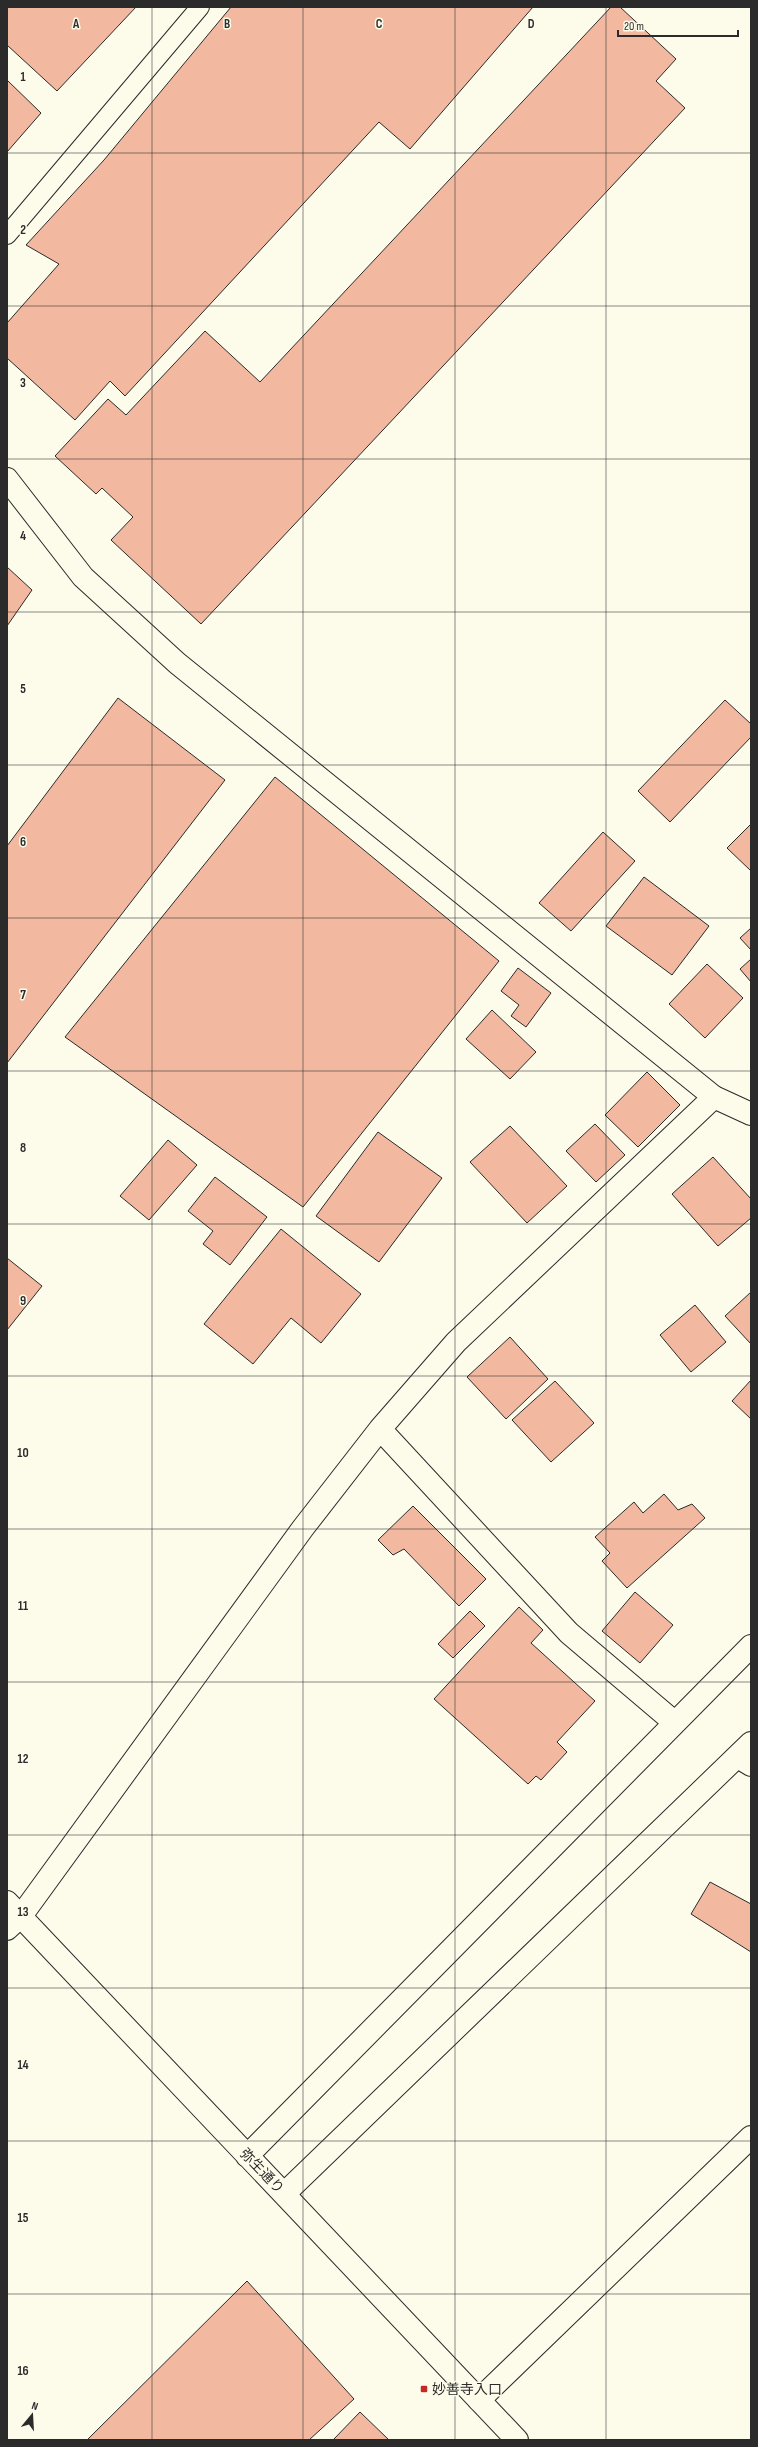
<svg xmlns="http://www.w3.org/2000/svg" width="758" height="2447" viewBox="0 0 758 2447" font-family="'Sofia Sans Condensed','Noto Sans JP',sans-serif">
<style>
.building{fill:#f2b8a0;stroke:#2b2b2b}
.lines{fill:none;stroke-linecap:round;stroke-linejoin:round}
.lane-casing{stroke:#2b2b2b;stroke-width:20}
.street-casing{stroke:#2b2b2b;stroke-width:24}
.secondary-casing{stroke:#2b2b2b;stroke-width:24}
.lane{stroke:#fdfbea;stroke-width:18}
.street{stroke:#fdfbea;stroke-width:22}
.secondary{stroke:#fdfbea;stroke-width:22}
.grid{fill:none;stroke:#2b2b2b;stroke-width:1;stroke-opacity:0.55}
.poi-dot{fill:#c62828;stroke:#fdfbea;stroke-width:1.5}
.labels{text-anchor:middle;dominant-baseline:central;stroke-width:3;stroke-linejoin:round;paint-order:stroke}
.street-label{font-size:14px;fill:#2b2b2b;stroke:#fdfbea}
.poi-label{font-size:14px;fill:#2b2b2b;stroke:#fdfbea;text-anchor:start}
.grid-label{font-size:13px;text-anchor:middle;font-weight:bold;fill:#2b2b2b;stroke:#fdfbea;stroke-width:3;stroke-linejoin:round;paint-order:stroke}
</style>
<rect width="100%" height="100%" fill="#fdfbea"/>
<path class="building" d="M7 7H136L57 91 7 45Z
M231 7H533L410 149 379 122 125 396 110 381 75 420 7 358V323L59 264 26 245 104 160Z
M611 7H620L676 59 656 81 685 108 201 624 111 540 133 517 102 488 96 494 55 456 108 399 126 415 205 331 260 382Z
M7 80 41 113 7 152Z
M7 567 32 590 7 626Z
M118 698 225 780 7 1063V846Z
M725 700 751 724V737L670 822 638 791Z
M275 777 499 961 303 1207 65 1037Z
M751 824V871L727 848Z
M603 832 635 861 571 931 539 903Z
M644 877 709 926 672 975 606 926Z
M751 928V950L740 938Z
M751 959V982L740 969Z
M707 964 743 998 705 1038 669 1004Z
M518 968 551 993 526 1027 511 1016 519 1005 501 991Z
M492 1010 536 1052 510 1079 466 1039Z
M647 1072 680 1105 638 1147 605 1115Z
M595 1124 625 1155 596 1182 566 1151Z
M510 1126 567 1186 527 1223 470 1162Z
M378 1132 442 1178 379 1262 316 1216Z
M168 1140 197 1165 149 1220 120 1196Z
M713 1157 751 1199V1218L718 1246 672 1194Z
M215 1177 267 1217 230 1265 203 1244 213 1231 188 1211Z
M281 1229 361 1294 321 1343 291 1318 253 1364 204 1324Z
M7 1258 42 1286 7 1330Z
M751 1292V1344L725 1316Z
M695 1305 726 1342 691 1372 660 1335Z
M510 1337 548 1379 506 1419 467 1377Z
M751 1380V1419L732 1401Z
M555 1381 594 1423 551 1462 512 1420Z
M664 1494 678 1510 692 1504 705 1518 627 1588 602 1561 610 1553 595 1537 634 1502 643 1513Z
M413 1506 486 1579 459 1606 404 1549 393 1555 378 1540Z
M635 1592 673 1625 640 1663 602 1631Z
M519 1607 543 1630 531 1643 595 1701 557 1742 567 1752 541 1780 536 1776 528 1784 434 1699Z
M470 1611 485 1626 453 1658 438 1644Z
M710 1882 751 1904V1952L691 1914Z
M247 2281 354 2399 309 2440H87Z
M360 2412 389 2440H333Z"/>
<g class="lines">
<defs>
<path id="lane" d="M7 235 200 7"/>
<path id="street" d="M380 1429 569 1633 674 1722
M738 1757 751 1765
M7 1929 21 1916 303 1528 380 1429 456 1342 714 1097
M479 2400 751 2137"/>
<path id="secondary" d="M7 479 83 577 177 663 714 1097 751 1114
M7 1902 517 2440
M247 2156 751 1646
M284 2194 751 1743"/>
</defs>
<use href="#lane" class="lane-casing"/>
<use href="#street" class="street-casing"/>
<use href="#secondary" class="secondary-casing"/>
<use href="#lane" class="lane"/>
<use href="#street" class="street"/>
<use href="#secondary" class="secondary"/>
</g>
<path class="grid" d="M152 7V2440M303 7V2440M455 7V2440M606 7V2440M7 153H751M7 306H751M7 459H751M7 612H751M7 765H751M7 918H751M7 1071H751M7 1224H751M7 1376H751M7 1529H751M7 1682H751M7 1835H751M7 1988H751M7 2141H751M7 2294H751"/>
<rect class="poi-dot" x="420" y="2385" width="8" height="8" rx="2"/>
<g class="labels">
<g class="street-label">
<text transform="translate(262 2171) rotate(46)">弥生通り</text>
</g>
<g class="poi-label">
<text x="432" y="2389">妙善寺入口</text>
</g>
</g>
<g class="grid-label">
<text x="76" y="28">A</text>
<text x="227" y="28">B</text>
<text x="379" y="28">C</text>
<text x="531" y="28">D</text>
<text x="23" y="81">1</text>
<text x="23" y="234">2</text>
<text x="23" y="387">3</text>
<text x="23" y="540">4</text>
<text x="23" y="693">5</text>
<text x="23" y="846">6</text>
<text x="23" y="999">7</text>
<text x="23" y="1152">8</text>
<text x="23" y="1305">9</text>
<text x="23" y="1457">10</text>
<text x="23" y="1610">11</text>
<text x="23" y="1763">12</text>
<text x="23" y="1916">13</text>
<text x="23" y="2069">14</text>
<text x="23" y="2222">15</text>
<text x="23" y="2375">16</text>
</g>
<rect width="758" height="2447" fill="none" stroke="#2b2b2b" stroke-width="16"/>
<g transform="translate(32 2415) rotate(18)" stroke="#fdfbea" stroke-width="3" paint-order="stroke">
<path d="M0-3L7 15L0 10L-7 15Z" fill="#2b2b2b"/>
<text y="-6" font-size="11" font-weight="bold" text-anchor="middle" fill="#2b2b2b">N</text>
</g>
<path d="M618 30v6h120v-6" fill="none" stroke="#2b2b2b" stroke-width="2"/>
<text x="624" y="30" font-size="12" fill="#2b2b2b" stroke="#fdfbea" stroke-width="3" paint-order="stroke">20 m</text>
</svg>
